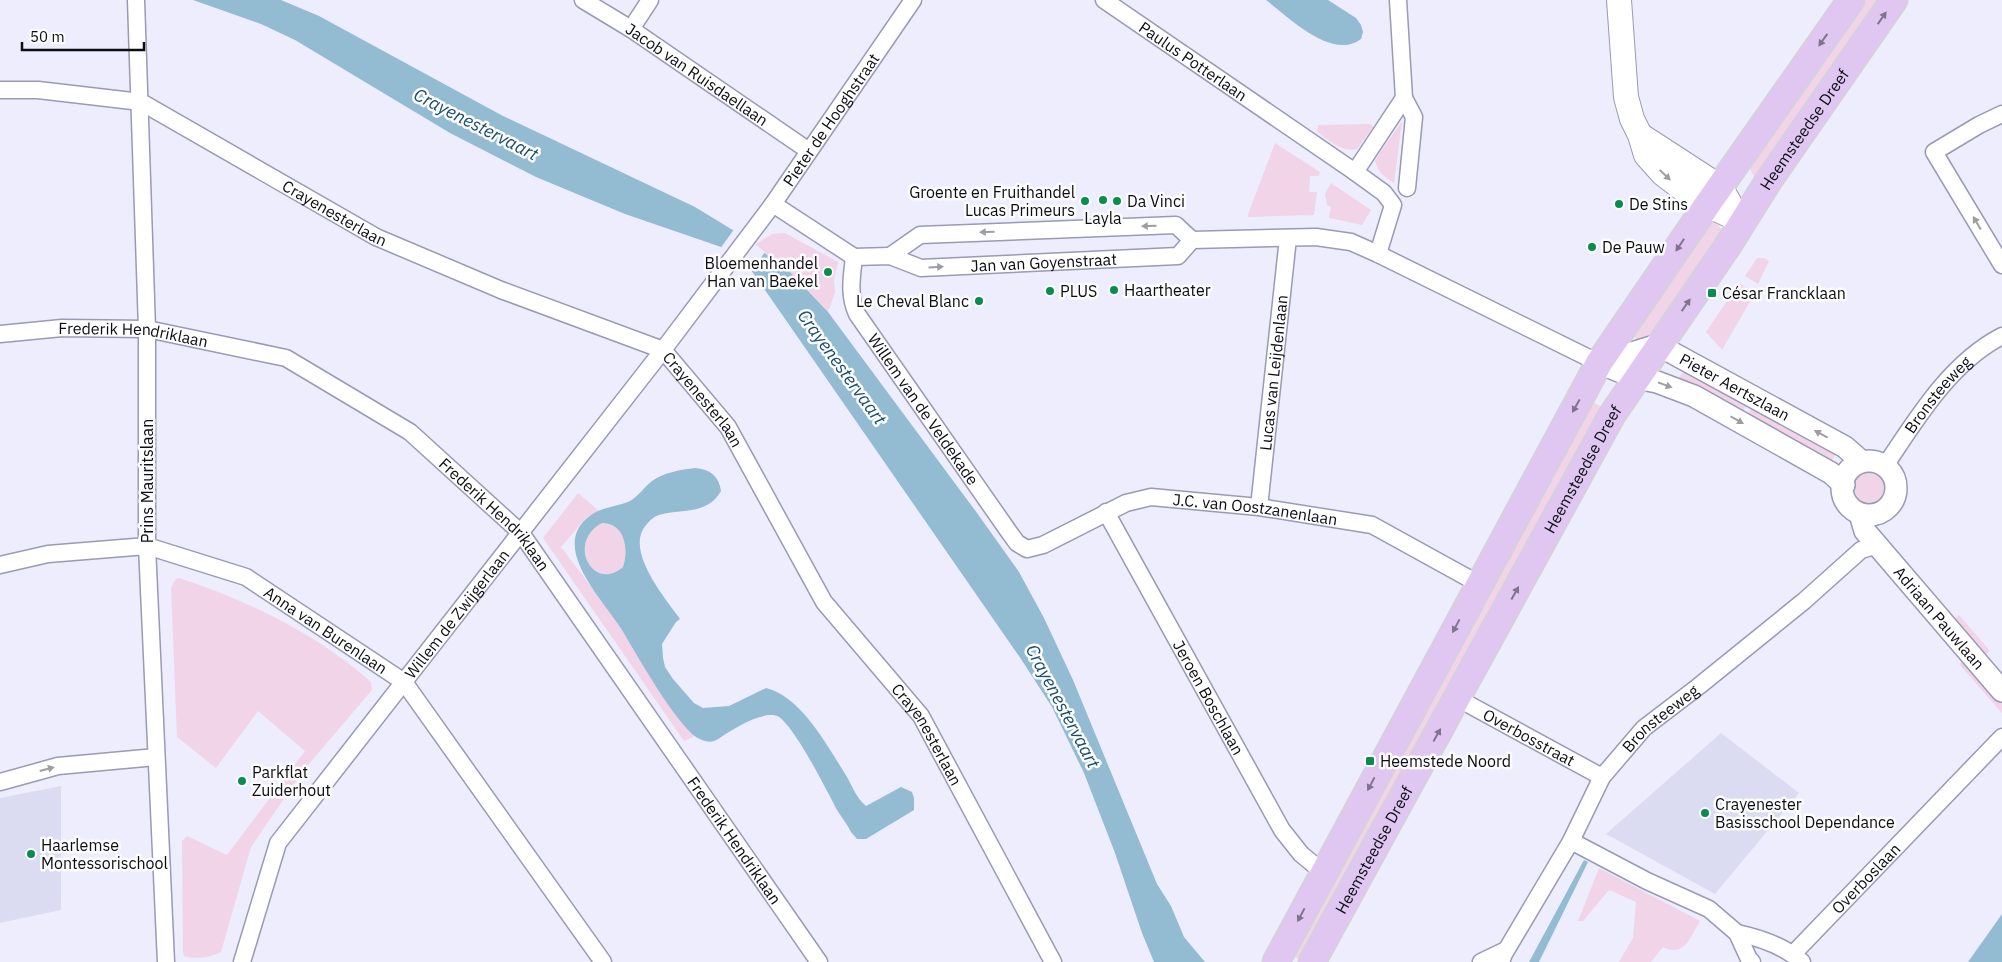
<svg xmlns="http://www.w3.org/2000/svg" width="2002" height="962" viewBox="0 0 2002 962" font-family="'IBM Plex Sans',sans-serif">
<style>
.built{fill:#dbdcf2}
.green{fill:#f1d4e8}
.water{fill:#93bcd2;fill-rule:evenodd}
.pier{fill:#ededfe}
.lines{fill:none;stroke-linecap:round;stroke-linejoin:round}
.minor-casing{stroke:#999ab4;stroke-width:19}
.tertiary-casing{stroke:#999ab4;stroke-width:24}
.secondary-casing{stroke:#999ab4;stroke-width:26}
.primary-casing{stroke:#d3d3d5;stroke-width:29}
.minor{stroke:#fff;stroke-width:16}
.tertiary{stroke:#fff;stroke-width:21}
.secondary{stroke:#fff;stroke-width:24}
.primary{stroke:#dfc7f2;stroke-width:26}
.oneway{fill:#80738f}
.oneway2{fill:#9e9ea1}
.poi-dot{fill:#088e4c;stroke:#fcfcfc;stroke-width:2}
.labels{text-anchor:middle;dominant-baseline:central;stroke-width:5;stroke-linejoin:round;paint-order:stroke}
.street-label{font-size:16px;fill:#0c0c15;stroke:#fcfcfc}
.poi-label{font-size:16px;fill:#0c0c15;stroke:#fcfcfc;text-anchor:start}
.water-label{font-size:18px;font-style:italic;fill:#1a4e65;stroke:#fcfcfc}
</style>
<rect width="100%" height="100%" fill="#ededfe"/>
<path class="built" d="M1721 733 1799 793 1715 894 1606 834Z
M61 786V910L0 923V798Z"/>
<path class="green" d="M1863 0H1884L1756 180 1747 164Z
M1402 121 1394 183C1384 176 1377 172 1375 160Z
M1371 124 1373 127 1357 149C1342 153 1329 140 1317 132L1318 125Z
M1275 143 1320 172 1319 176H1310L1309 192H1317L1314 215 1248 217V214Z
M1331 183 1371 210 1362 225 1329 218 1331 207 1327 205 1325 194Z
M1708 220 1716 222 1722 230 1649 343 1639 342 1633 335Z
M785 233 838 262 834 279 835 293 828 312 790 272 753 246 772 234Z
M1757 258H1764L1769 261 1758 284 1745 276Z
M1739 283 1755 293 1722 350 1706 332Z
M1684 371 1710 382 1713 387 1747 405 1743 411 1710 394 1676 381Z
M1589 400 1602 407 1307 956 1296 958 1291 948Z
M1752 407 1838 449 1830 464 1759 426 1757 419 1748 414Z
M1853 487a17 17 0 1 1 34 0a17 17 0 1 1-34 0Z
M578 493 599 511 585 519 561 547 615 618 688 729 695 736 684 741 543 538Z
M602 523C625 523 629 548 623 567 593 593 566 542 602 523Z
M179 578C247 600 317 634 371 682L372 690 303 771 251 847 221 952C211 957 195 960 184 956L183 952 182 841 187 836 227 855 305 751 258 711 216 768 177 737 171 587 176 579Z
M1959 615 1990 651 1985 655 1954 619Z
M1962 662 1970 664 2002 703V713L1959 664Z
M1599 868 1700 921C1690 937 1685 958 1663 947L1651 962H1619L1633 938 1636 902 1609 890 1583 921H1578Z"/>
<path class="water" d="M193 0H281L319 16 503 116 695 207 736 232 790 272 828 312 977 513 1019 572 1044 618 1073 680 1157 884 1171 906 1184 937 1205 962H1154L1142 933 1115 853 1084 773 1052 707 1021 659 751 270 724 248 625 214 536 177 450 133 295 40 261 24Z
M1266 0H1328L1356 18 1361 25 1363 32 1361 39C1333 61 1288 17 1266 0Z
M695 468C710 469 719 476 721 491 708 514 685 509 663 514 656 515 651 519 647 524 623 549 665 598 680 619L676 622 662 644 663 658 665 667 673 679 694 703 703 708 729 706 766 688C802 697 828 747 847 777 852 786 857 799 866 806L901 787 912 792 914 798V810L866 839H857L851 832C847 824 842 818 837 810 826 789 796 729 779 717 766 709 735 728 724 735 721 737 717 740 714 741 708 743 701 740 696 737 675 722 639 659 625 635 609 605 545 547 591 515 602 507 617 507 630 501 639 496 644 487 652 481 664 472 681 470 695 468ZM602 523C625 523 629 549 623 567 593 593 566 542 602 523Z
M1584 860 1588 862 1539 962H1529Z
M2002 914V962H1968Z"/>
<path class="pier" d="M735 228 765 252 750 273 720 249Z"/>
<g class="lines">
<defs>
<g id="minor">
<path d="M136 0 147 329V546L166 962"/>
<path id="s1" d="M583 0 631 29 809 151"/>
<path id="s2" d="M1104 0 1355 172 1404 98 1414 117 1407 188"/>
<path d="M1398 0 1404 98"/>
<path d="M631 29 650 0"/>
<path id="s3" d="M0 90H38L141 102 376 237 501 290 663 350 728 427 824 602 921 716 1053 962"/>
<path d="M2002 114 1979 125 1934 152 2002 265"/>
<path d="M1355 172 1384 193 1393 205 1378 254"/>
<path d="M773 204 854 257"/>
<path d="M890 256 920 235 1176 225 1192 240 1316 237 1351 242 1378 254 1599 363"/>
<path id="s4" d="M854 257C852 276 848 295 857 314L1009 532 1017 543 1027 549 1043 545 1126 503 1151 497 1259 507 1372 525 1479 584"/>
<path id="s5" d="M854 257 890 256 921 268 1178 256 1192 240"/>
<path id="s6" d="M0 334 62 328 147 329 286 358 410 432 521 533 819 962"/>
<path id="s7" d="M1885 466C1917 418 1950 363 2002 336"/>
<path id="s8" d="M1259 507 1288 238"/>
<path id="s9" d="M1106 512 1282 830 1301 854 1324 873"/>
<path id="s10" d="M0 565 48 554 147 546 246 577 404 682 603 962"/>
<path id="s11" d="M1457 698 1602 777"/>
<path d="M0 782 58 766 156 757"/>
<path d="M1571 841 1647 881 1709 909 1737 933 1749 959 1752 962"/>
<path d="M1737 933C1761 938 1784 946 1802 962"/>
<path id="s12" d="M1793 954 2002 737"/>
<path id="s13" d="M242 962 278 843 663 350 773 204 913 0"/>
<path d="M1481 962 1506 950"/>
<path id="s14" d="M1501 962 1504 954 1571 841 1602 777 1644 728 1699 686 1804 601 1861 550 1878 545"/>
</g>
<g id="tertiary">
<path id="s15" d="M1599 363 1658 345 1845 447 1861 461"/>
<path d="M1599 363 1636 378 1657 382 1694 396 1831 473 1844 485"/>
<circle cx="1869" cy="488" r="27"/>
<path id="s16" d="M1860 514 1865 531 2002 691"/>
</g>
<path id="secondary" d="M1619 0 1626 97 1632 119 1640 135 1646 155 1663 174 1680 187 1707 205 1742 221
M1640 135 1720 187 1729 202"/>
<g id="primary">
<path d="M1276 962 1599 363 1707 205 1851 0"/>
<path id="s17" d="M1312 962 1612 415 1729 244 1769 180 1894 0"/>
</g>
</defs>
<use href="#minor" class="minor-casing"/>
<use href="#tertiary" class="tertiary-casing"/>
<use href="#secondary" class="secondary-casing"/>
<use href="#primary" class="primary-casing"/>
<use href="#minor" class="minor"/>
<use href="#tertiary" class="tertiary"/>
<use href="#secondary" class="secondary"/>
<use href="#primary" class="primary"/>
</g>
<defs><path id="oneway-solid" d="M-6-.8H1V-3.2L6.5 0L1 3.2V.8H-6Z" transform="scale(1.25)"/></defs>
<g class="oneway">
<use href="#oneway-solid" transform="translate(1882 18) rotate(-55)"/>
<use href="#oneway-solid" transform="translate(1823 40) rotate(125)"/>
<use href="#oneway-solid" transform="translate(1680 245) rotate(124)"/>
<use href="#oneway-solid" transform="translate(1686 305) rotate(-55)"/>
<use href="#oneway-solid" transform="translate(1576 406) rotate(119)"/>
<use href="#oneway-solid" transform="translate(1515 593) rotate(-61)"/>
<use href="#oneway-solid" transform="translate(1456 626) rotate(118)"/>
<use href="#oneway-solid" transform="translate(1437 735) rotate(-61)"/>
<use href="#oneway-solid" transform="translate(1371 784) rotate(118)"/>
<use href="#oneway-solid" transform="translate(1301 915) rotate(118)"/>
</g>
<g class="oneway2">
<use href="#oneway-solid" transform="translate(1665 175) rotate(43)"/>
<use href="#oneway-solid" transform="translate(1977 223) rotate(-121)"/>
<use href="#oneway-solid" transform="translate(1149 226) rotate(178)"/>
<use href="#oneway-solid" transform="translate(987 232) rotate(178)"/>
<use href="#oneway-solid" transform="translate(936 267) rotate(-3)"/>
<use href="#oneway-solid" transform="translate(1665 385) rotate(20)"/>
<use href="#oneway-solid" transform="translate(1737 420) rotate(30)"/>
<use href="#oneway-solid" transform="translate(1821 434) rotate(-151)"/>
<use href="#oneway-solid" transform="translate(47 769) rotate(-15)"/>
</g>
<g class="poi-dot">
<circle cx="1103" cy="200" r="5"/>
<circle cx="1085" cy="201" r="5"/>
<circle cx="1117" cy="201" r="5"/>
<circle cx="1619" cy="204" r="5"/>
<circle cx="1592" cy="247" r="5"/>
<circle cx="828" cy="272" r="5"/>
<circle cx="1114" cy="290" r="5"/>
<circle cx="1050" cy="291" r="5"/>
<rect x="1707" y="288" width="10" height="10" rx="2.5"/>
<circle cx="979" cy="301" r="5"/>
<rect x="1365" y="756" width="10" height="10" rx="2.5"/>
<circle cx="242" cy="781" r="5"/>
<circle cx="1705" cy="813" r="5"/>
<circle cx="31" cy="854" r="5"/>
</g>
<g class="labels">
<g class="street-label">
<text stroke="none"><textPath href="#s2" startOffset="108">Paulus Potterlaan</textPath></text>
<text stroke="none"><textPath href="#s1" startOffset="136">Jacob van Ruisdaellaan</textPath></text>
<text stroke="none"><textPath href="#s13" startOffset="1035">Pieter de Hooghstraat</textPath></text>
<text stroke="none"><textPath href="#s17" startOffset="968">Heemsteedse Dreef</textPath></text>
<text stroke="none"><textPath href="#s3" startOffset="365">Crayenesterlaan</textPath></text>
<text stroke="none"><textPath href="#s5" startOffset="192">Jan van Goyenstraat</textPath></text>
<text stroke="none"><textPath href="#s6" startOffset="134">Frederik Hendriklaan</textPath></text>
<text stroke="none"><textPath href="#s8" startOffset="135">Lucas van Leijdenlaan</textPath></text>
<text stroke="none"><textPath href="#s15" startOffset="149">Pieter Aertszlaan</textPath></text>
<text stroke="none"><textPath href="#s7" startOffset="89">Bronsteeweg</textPath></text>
<text stroke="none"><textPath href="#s3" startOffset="785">Crayenesterlaan</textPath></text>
<text stroke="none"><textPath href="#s4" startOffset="174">Willem van de Veldekade</textPath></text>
<text stroke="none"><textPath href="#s17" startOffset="562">Heemsteedse Dreef</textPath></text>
<text transform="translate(147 481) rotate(-90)">Prins Mauritslaan</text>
<text stroke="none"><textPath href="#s4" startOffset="589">J.C. van Oostzanenlaan</textPath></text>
<text stroke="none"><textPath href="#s6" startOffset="552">Frederik Hendriklaan</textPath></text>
<text stroke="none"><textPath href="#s13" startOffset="415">Willem de Zwijgerlaan</textPath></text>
<text stroke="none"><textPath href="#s16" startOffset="132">Adriaan Pauwlaan</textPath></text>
<text stroke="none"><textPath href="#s10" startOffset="348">Anna van Burenlaan</textPath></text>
<text stroke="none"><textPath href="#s9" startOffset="212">Jeroen Boschlaan</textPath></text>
<text stroke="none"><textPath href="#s14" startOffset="294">Bronsteeweg</textPath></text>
<text stroke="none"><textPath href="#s3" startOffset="1190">Crayenesterlaan</textPath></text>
<text stroke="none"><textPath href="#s11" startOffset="82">Overbosstraat</textPath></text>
<text stroke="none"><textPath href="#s6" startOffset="958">Frederik Hendriklaan</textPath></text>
<text stroke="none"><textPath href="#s17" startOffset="128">Heemsteedse Dreef</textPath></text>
<text stroke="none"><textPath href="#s12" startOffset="105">Overboslaan</textPath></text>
</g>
<g class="poi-label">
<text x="1075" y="192" text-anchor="end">Groente en Fruithandel<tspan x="1075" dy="18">Lucas Primeurs</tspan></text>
<text x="1127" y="201">Da Vinci</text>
<text x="1629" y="204">De Stins</text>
<text x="1103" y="218" text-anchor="middle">Layla</text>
<text x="1602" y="247">De Pauw</text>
<text x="818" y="263" text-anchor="end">Bloemenhandel<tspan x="818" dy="18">Han van Baekel</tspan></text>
<text x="1124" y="290">Haartheater</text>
<text x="1060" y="291">PLUS</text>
<text x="1722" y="293">César Francklaan</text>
<text x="969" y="301" text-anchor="end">Le Cheval Blanc</text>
<text x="1380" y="761">Heemstede Noord</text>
<text x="252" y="772">Parkflat<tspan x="252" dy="18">Zuiderhout</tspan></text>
<text x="1715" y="804">Crayenester<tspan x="1715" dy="18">Basisschool Dependance</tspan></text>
<text x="41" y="845">Haarlemse<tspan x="41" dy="18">Montessorischool</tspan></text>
</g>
<g class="water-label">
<text transform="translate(476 124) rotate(27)">Crayenestervaart</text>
<text transform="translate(842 367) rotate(54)">Crayenestervaart</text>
<text transform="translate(1063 706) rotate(62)">Crayenestervaart</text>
</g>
</g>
<path d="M22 42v8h122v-8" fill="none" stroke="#0c0c15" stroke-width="2.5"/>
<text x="30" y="42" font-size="15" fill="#0c0c15" stroke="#fcfcfc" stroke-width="4" paint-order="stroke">50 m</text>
</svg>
